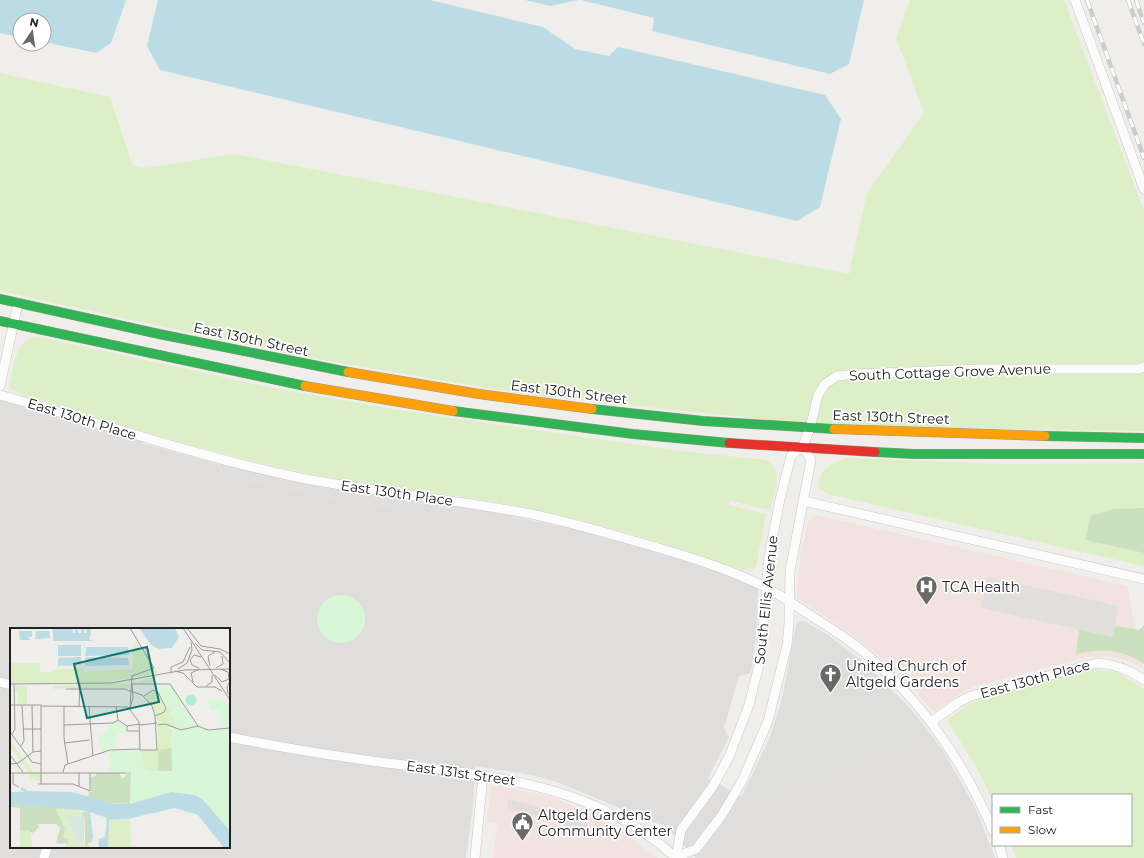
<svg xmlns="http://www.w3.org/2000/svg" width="1144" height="858" viewBox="0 0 1144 858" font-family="Montserrat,sans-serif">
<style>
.residential{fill:#dfdedc;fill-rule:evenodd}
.commercial{fill:#f2e2e0}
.religious{fill:#dededc}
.grass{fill:#dcefc7}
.forest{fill:#cae0be}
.park{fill:#d8f7d8}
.parking{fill:#e0dfde}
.water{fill:#bcdce5}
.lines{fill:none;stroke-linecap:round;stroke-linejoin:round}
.street-casing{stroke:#c9c8c6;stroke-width:10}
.fast-casing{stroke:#999b80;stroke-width:10}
.slow-casing{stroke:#999b80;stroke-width:10}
.jam-casing{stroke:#999b80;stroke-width:10}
.street{stroke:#fdfcfc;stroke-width:9}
.fast{stroke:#30b455;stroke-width:9}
.slow{stroke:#ff9f0a;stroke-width:9}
.jam{stroke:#e5322d;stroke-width:9}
.rail-casing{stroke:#cccccb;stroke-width:4.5}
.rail{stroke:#fff;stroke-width:3;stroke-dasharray:9;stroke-linecap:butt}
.labels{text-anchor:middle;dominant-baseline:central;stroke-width:3.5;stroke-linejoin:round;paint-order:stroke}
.street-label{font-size:14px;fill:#222;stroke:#fff}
.poi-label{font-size:14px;fill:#222;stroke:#fff;text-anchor:start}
.inset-road{fill:none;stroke:#9e9c9a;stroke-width:1}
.view{fill:#0f766e;fill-opacity:0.15;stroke:#0f766e;stroke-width:2}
.inset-edge{fill:none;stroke:#222;stroke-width:2}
</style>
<rect width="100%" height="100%" fill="#f0eeea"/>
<path class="residential" d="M0 399 50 413 143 454 142 443 218 464 222 475 338 499 335 489 345 490 349 501 426 512 422 501 432 502 519 527 517 517 592 533 668 565 667 554 727 575 758 588 757 626 751 673 739 676 724 728 729 737 708 778 745 799 929 732 944 752 975 807 995 858H696L664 825 656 823 557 782 532 775 475 766 473 804 466 858H0ZM11 629H229V847H11Z"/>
<path class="commercial" d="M816 515 1127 586 1143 668 1124 659 1108 656 1086 657 975 686 962 692 936 710H932L899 673 873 651 843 628 797 598 800 557 809 520Z
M500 786 549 796 572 805 618 829 658 858H493L497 824 487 822 491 787Z"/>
<path class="religious" d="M799 621H804L828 635 866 664 909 707 929 732 745 799 741 798 770 737 782 699 796 625Z"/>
<path class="grass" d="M910 0H1064L1144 211V431L866 427 801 423 523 394 294 355 0 291V73L110 97 133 166 145 168 235 154 849 274 867 193 924 113 896 38Z
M35 336 268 387 405 411 681 451 766 460C785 470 774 494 770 510L730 501 728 505 766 514 756 567 750 570 745 569 744 571C669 543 591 521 513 505 447 493 381 488 316 475 214 455 117 424 19 394V392L11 389 9 386C15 364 13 345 35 336Z
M847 458 1002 464 1144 463V508L1114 509 1085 540 1144 553V566L827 494 818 487C819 469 831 464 847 458Z
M1093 669 1118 672 1144 689V858H1016L1011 845H1131V795H993V800L977 768 947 720 967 705 982 699Z"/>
<path class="forest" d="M1144 508V553L1085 540 1091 516 1114 509Z
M1144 625V664C1123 649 1101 648 1076 654L1079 629 1112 637 1115 626 1139 630Z"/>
<path class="park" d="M317 619a24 24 0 1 1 48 0a24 24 0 1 1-48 0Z"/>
<path class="parking" d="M49 409 141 437 144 454 53 425Z
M217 458 334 484 338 499 222 475Z
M155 459 205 470 201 490 192 489 187 511 196 514 187 552 137 541 145 503 154 504 159 482 150 479Z
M345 490 422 501 426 512 349 501Z
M432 502 516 511 519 527 435 513Z
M531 530 563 537 562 554 568 564 563 584 572 586 562 628 512 617 521 575 531 576 536 554 527 551Z
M592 533 667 554 668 565 595 544Z
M988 577 1119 606 1112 637 981 608Z
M119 615 169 626V629H116Z
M495 686 547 697 542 717 533 715 528 738 536 741 531 764 481 753 486 729 496 731 501 708 491 706Z
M508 799 551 810 549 819 507 808Z
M556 811 597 830 593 839 552 820Z"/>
<path class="water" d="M0 0H126L111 43 96 53 44 42V20H20V37L0 33Z
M158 0H430L543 27 575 49 609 56 618 47 825 95 841 119 820 207 797 221 160 70 147 46Z
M525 0H578L550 6Z
M581 0H864L849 64 830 74 652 31 654 18Z"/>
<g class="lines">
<defs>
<path id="street" d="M1075 0 1144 189
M0 386 18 303
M0 395C99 422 195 456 296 477 372 492 450 499 526 513 562 520 596 530 631 540 676 553 723 566 765 587 782 596 798 607 813 617 829 627 845 637 860 649 919 697 964 761 993 831
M804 501 1144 579
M0 682 11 685
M931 722 959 702 971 696 1097 663C1115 664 1129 669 1144 680
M229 737C279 747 328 755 379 762 483 775 595 782 676 858
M999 845 1003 858
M676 857 681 830 713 786 729 757 749 705 761 657 769 556 780 499 791 456 803 446 810 428 818 395 825 384 837 376 858 374 978 369H1138L1144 367
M676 857 696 849 722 815 742 781 768 721 787 645 789 623 790 571 811 460 803 446
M44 858 47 847
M475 858 483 775"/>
<path id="fast" d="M0 299 159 334 348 372
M0 321 305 386
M592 409 703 421 834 429
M453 411 633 434 729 443
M1045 436 1144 438
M875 452 914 454H1144"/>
<path id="slow" d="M348 372 479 394 592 409
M305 386 453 411
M834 429 1045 436"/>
<path id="jam" d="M729 443 875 452"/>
</defs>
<use href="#street" class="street-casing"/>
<use href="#fast" class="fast-casing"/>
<use href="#slow" class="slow-casing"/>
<use href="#jam" class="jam-casing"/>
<use href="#street" class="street"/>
<use href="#fast" class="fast"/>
<use href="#slow" class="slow"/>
<use href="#jam" class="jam"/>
<defs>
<path id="rail" d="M1087 0 1144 158
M1128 0 1144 44
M1136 0 1144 23"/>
</defs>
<use href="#rail" class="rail-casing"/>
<use href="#rail" class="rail"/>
</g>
<defs>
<symbol id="hospital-pin" viewBox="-11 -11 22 30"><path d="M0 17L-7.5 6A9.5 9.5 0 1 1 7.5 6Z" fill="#6a6968" stroke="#fff"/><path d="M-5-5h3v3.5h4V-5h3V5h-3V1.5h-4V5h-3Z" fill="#fff"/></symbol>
<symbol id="church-pin" viewBox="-11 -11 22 30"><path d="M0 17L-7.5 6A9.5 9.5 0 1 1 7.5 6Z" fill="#6a6968" stroke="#fff"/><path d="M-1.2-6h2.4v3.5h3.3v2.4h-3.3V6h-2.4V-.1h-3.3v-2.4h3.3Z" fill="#fff"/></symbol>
<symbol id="civic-pin" viewBox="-11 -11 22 30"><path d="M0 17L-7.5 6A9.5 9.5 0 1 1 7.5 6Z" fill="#6a6968" stroke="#fff"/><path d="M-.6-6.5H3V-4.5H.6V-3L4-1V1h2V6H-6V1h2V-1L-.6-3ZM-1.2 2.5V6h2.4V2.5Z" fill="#fff"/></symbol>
</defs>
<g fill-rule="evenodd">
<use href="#hospital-pin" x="914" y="574" width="25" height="34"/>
<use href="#church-pin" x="818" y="662" width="25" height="34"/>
<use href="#civic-pin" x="510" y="810" width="25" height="34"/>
</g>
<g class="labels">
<g class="street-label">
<text transform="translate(251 339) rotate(12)">East 130th Street</text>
<text transform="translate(950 372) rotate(-2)">South Cottage Grove Avenue</text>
<text transform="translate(569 392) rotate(7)">East 130th Street</text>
<text transform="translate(891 417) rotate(2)">East 130th Street</text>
<text transform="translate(82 419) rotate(17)">East 130th Place</text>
<text transform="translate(397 493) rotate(8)">East 130th Place</text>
<text transform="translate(766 600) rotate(-84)">South Ellis Avenue</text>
<text transform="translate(1035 679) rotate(-15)">East 130th Place</text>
<text transform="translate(461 773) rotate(8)">East 131st Street</text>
</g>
<g class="poi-label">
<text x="942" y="587">TCA Health</text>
<text x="846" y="666">United Church of<tspan x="846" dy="16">Altgeld Gardens</tspan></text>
<text x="538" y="815">Altgeld Gardens<tspan x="538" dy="16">Community Center</tspan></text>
</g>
</g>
<g transform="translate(10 628)">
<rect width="220" height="220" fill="#f0eeea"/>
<path d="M126 12 148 45 97 54 0 55V35H30V44H41L46 41 72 40 75 44 122 41 124 29 122 21ZM150 47 141 54 155 55H123ZM120 55V61L70 60 71 57ZM5 57 17 59V76H8V64H4ZM43 57H67L69 60 43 61ZM143 62 147 63 155 79 154 83 146 87 135 68ZM154 72 156 76 157 79 161 81 172 102 147 96 146 88 154 84 156 79ZM148 97H155L166 105 184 100 194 173 162 116V120L159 122H148V143H136L129 122H148ZM0 112 23 144 30 145 31 155 23 151 22 154 20 153 19 144 0 119ZM45 179 66 182 75 187 74 205V189L58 186 59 195 67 213 73 212 75 220H53L59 215 58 212 53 211 55 202ZM120 190 121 220H98L99 193ZM16 202 21 203 22 220H10V203L15 204Z" fill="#dcefc7"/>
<path d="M162 120 163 143H148V122ZM117 144H121L120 176 96 175 78 169 79 164H81V149L86 148V145H109L112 150 115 149ZM0 176 45 179 55 201 53 210 58 212 59 216 46 215 50 200 46 196H27L29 199 23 205 16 202 15 204 10 203V180L0 179ZM78 183 82 214 78 215 79 220H75V190L71 185Z" fill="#cae0be"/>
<path d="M56 186 74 189V213H67Z" fill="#d8e7de"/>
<path d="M147 57 163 59 186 98 171 102 161 98 165 97 164 92ZM199 71H215L216 76 220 78V99L210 100V82H199ZM108 93 117 98 116 105H108L105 120 91 124 88 107 98 104 97 96ZM188 99 199 103 220 101V203L194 173 182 166 161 164 121 176V144H100V123L128 122 136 143H162L161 100 172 103Z" fill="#d8f7d8"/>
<path d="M175.5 72a5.5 5.5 0 1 1 11 0a5.5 5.5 0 1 1-11 0Z" fill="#b3ead4"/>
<path d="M43 0H62L63 5H65V2L68 0V5H71V1L74 0V5H77L76 1 80 0 81 6 79 11 82 12V13H43ZM129 0H165L169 9 162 20 149 21 141 17ZM9 3H22V9H17L21 12H10ZM26 3H39L40 10 25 11ZM71 17V28H48V17ZM76 19H118L119 27 75 28ZM75 29 118 30 119 37 75 38ZM48 30 71 29 72 37 48 38ZM12 159 18 163 62 164 105 176H120L161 164 185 167 193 172 220 203V220H214L188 187 165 180 122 190 99 192 98 220H88L89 211 95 209 97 190 80 184 83 210 80 213 78 183 0 176V164H15L10 162Z" fill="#bcdce5"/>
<path class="inset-road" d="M173 0 220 72M177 0 191 18 210 21 220 26M185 15 192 22 210 24 220 35M200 38 198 28 205 24M189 40 182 37 180 32 184 27 191 29M206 40 213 36 212 28M168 41 177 35 182 22 181 14M165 43 173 45 187 59H205L212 63M161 44V39L173 34 180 19M205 47 212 54 219 51 218 44 210 41M183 54 181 45 190 41M0 56 101 55 174 42 220 41M122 56H160L188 98 198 102 220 100M196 58 202 54V47M218 66 217 59 220 53M134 68 143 62 148 64 156 80 154 84 145 88M0 77H31V156M22 77 23 124M31 78 118 79 129 94 130 122H147L145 88 142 78 132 67 114 61H56M54 78V110L58 136M106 78 108 92M69 79 70 55M79 79 83 128M120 80 122 48 144 40 120 0M120 80 123 70 122 55M54 97 103 95 108 92 117 98 130 96M130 97 147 95M147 97 155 96 171 102 188 98M117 98V103H130M14 101H31M0 104 22 134 31 136M2 106 5 101 4 56M54 115 80 112M11 118 14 113 12 77M0 127 13 144M0 136 8 135 23 124 31 123M53 144 55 137 100 122 130 121M0 145H116M3 145V156L9 159M69 145V158M28 156H63L80 163V145"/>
<path class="view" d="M137 19 149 74 77 90 64 36Z"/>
<rect width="220" height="220" class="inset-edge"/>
</g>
<rect x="992" y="794" width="140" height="52" fill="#ffffff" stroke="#a7a7a7"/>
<rect x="1000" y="807" width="20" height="6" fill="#30b455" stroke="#a7a7a7"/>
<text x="1028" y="814" font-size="12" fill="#222222">Fast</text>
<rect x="1000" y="827" width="20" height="6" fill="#ff9f0a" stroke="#a7a7a7"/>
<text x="1028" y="834" font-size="12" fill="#222222">Slow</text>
<g transform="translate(32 32) rotate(13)"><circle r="19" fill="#ffffff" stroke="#a7a7a7"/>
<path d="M0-3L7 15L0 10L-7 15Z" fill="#6a6968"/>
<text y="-6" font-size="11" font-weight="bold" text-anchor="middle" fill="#222222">N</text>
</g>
</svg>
